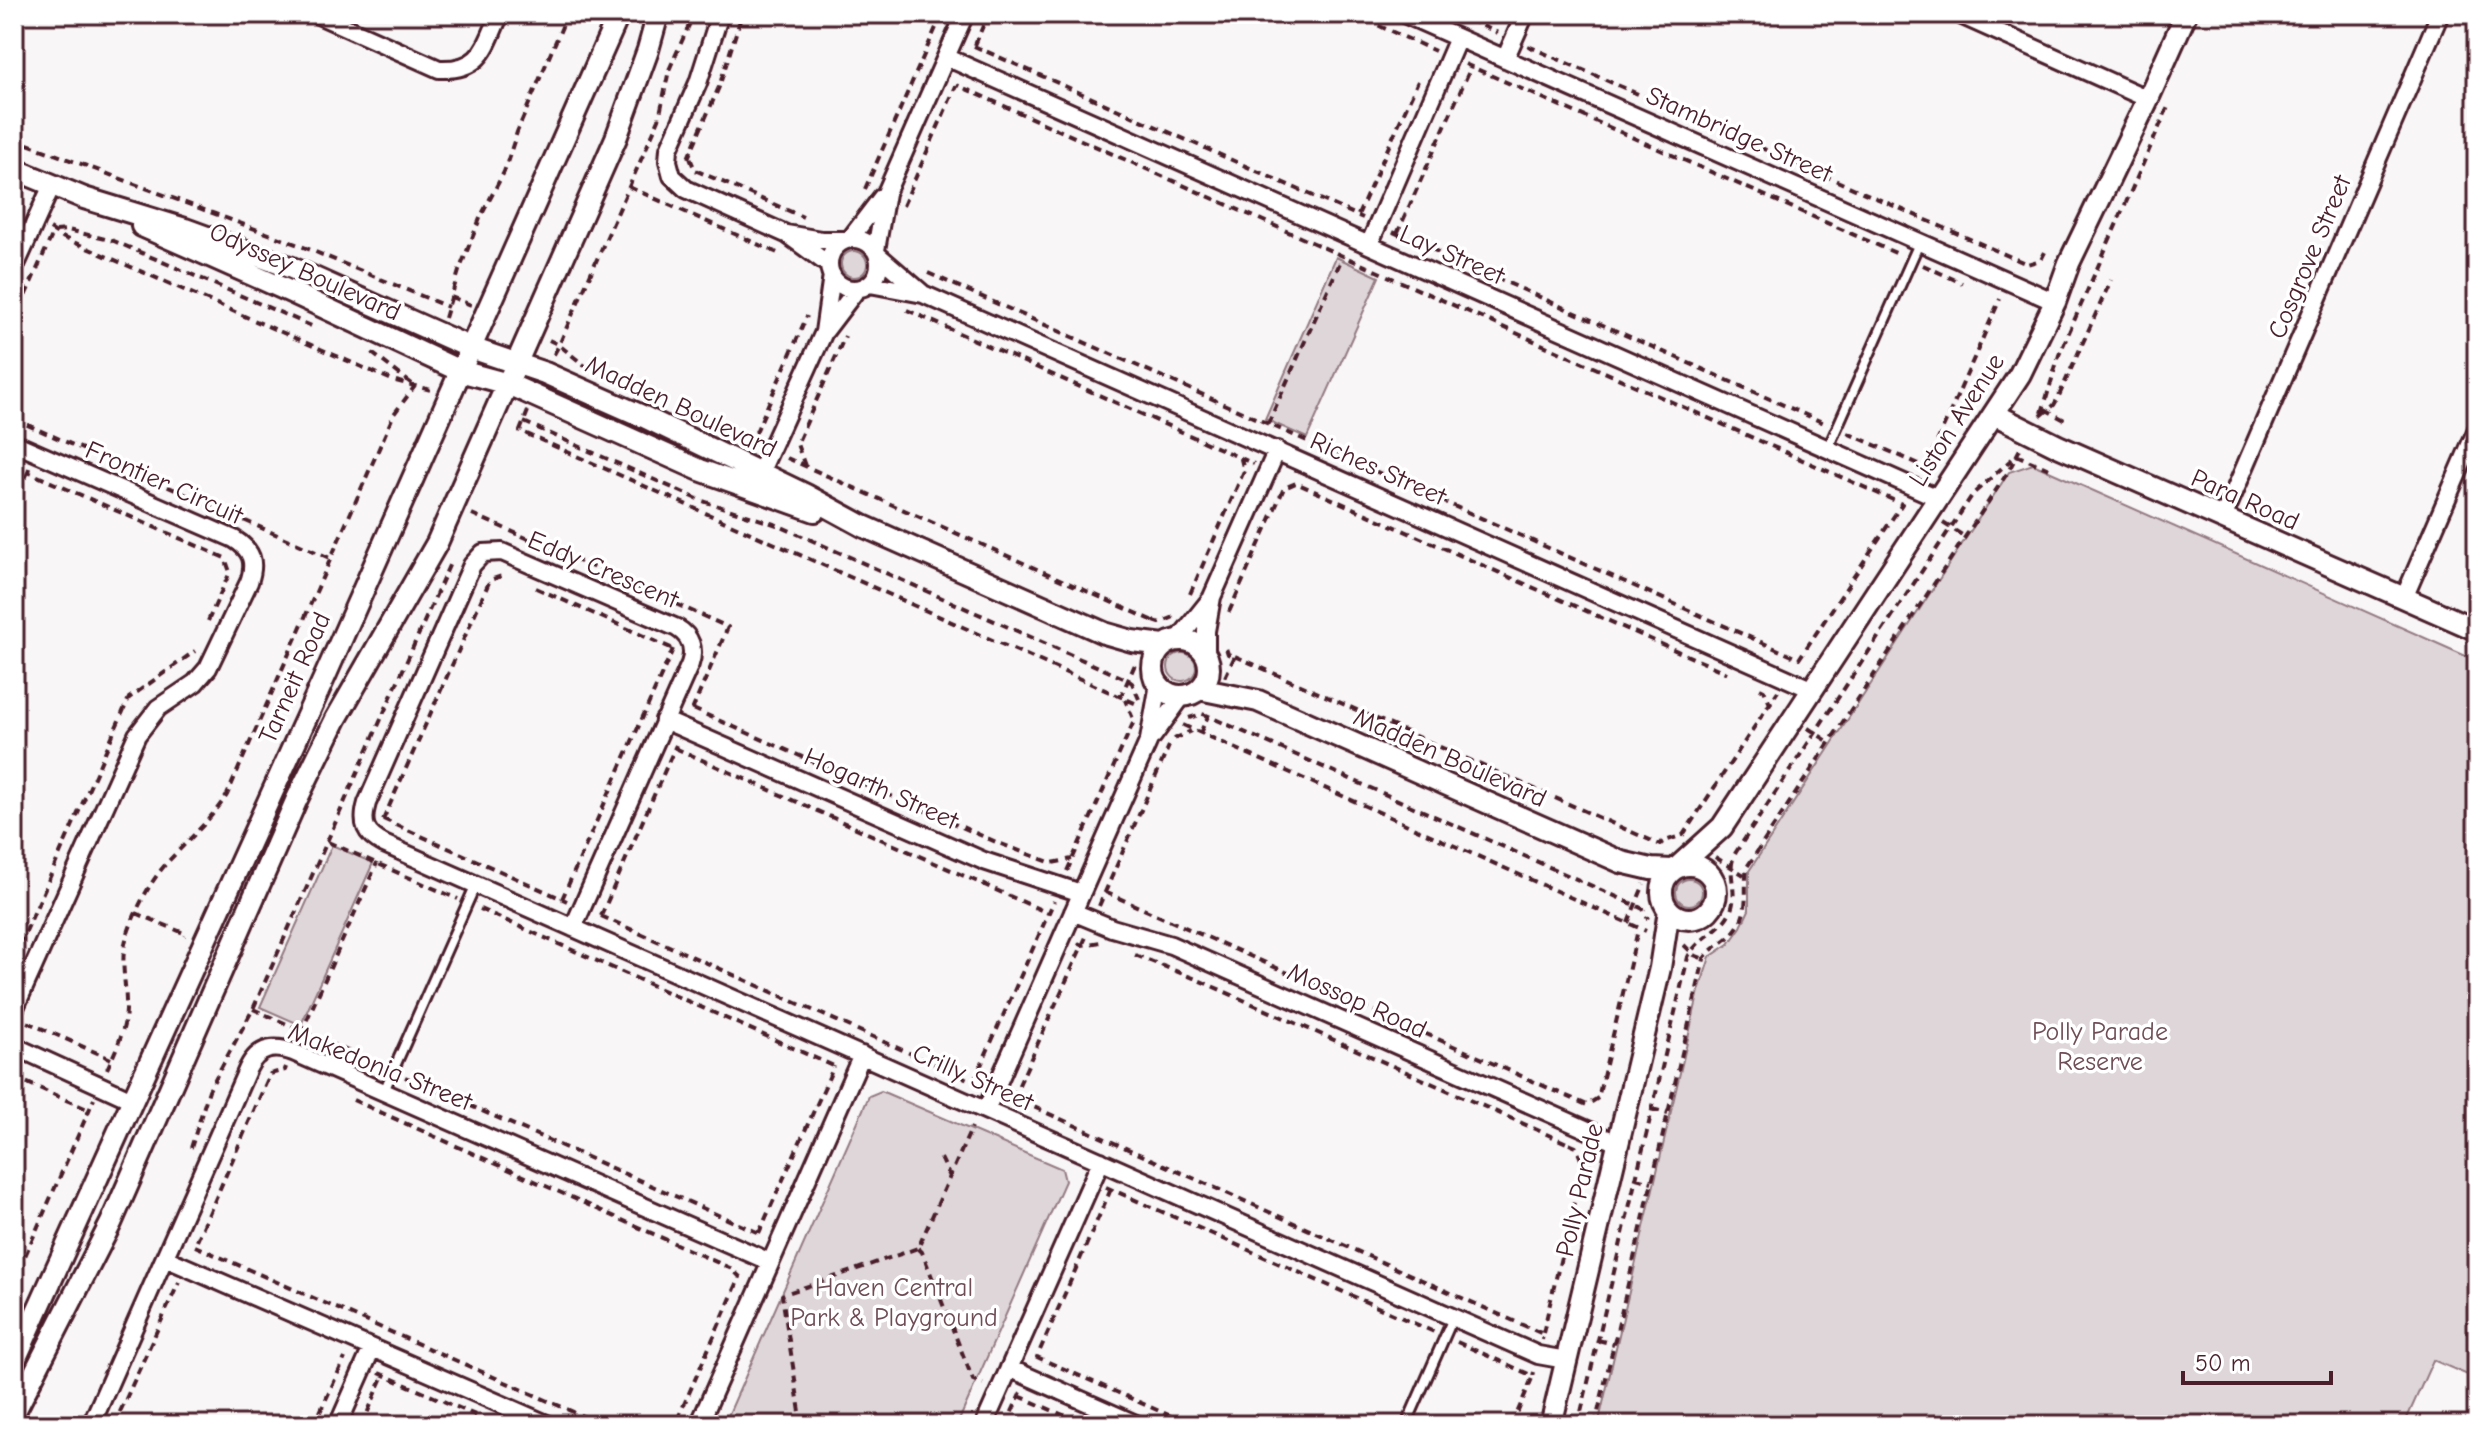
<svg xmlns="http://www.w3.org/2000/svg" width="2491" height="1439" viewBox="0 0 2491 1439" font-family="'Comic Neue',sans-serif">
<style>
.green{fill:#ded6d9;stroke:#947a82;stroke-width:2}
.lines{fill:none;stroke-linecap:round;stroke-linejoin:round}
.service-casing{stroke:#4a1f2b;stroke-width:14}
.minor-casing{stroke:#4a1f2b;stroke-width:22}
.tertiary-casing{stroke:#4a1f2b;stroke-width:26}
.path{stroke:#4a1f2b;stroke-width:4;stroke-dasharray:8 6;stroke-linecap:butt}
.service{stroke:#fff;stroke-width:8}
.minor{stroke:#fff;stroke-width:16}
.tertiary{stroke:#fff;stroke-width:20}
.labels{text-anchor:middle;dominant-baseline:central;stroke-width:7;stroke-linejoin:round;paint-order:stroke}
.street-label{font-size:26px;fill:#4a1f2b;stroke:#fff}
.park-label{font-size:26px;fill:#6f4d56;stroke:#fff}
</style>
<rect width="100%" height="100%" fill="#f8f6f7"/>
<filter id="ink" filterUnits="userSpaceOnUse"><feTurbulence type="fractalNoise" baseFrequency=".0125" numOctaves="2"/><feDisplacementMap in="SourceGraphic" scale="16" xChannelSelector="R" yChannelSelector="G"/><feConvolveMatrix kernelMatrix="1 2 1 2 8 2 1 2 1" color-interpolation-filters="sRGB"/></filter>
<g filter="url(#ink)">
<path class="green" d="M841 264a13 13 0 1 1 26 0a13 13 0 1 1-26 0Z
M1336 257 1379 277 1307 438 1265 419Z
M2033 464 2477 661V1379L2433 1360 2404 1425H1598L1699 991 1710 957 1729 944 1741 927 1749 910V871L2009 472Z
M1168 667a14 14 0 1 1 28 0a14 14 0 1 1-28 0Z
M332 845 373 863 301 1025 260 1007Z
M1676 892a13 13 0 1 1 26 0a13 13 0 1 1-26 0Z
M881 1091 1062 1169 1065 1181 957 1425H724L869 1096Z"/>
<g class="lines">
<defs>
<path id="service" d="M1828 448 1920 241
M384 1091 476 884
M1406 1425 1453 1318"/>
<path id="minor" d="M316 14 439 69C482 71 485 47 500 14
M720 14 698 83 669 149 668 161 672 176 686 189 786 234 821 240H847
M1404 14 2055 302
M1958 14 2148 99
M946 57 1938 498
M1505 59 1525 14
M788 235 829 265
M829 264a25 25 0 1 1 50 0a25 25 0 1 1-50 0Z
M850 239 882 197
M1369 245 1458 38
M876 250 886 193 965 14
M878 255 922 293
M14 269 52 185
M870 284 923 294 1813 690
M825 331 857 289
M14 443 234 539C252 550 256 562 249 582L208 668 195 683 158 708 137 735 14 1010
M756 482 824 332 832 275
M2223 518 2440 14
M2404 598 2477 429
M1178 640 1210 600
M1206 654V631L1212 597 1277 450
M664 720 984 861 1081 893
M1153 736 1183 695
M1073 912 1112 928 1171 945 1617 1143
M573 928 690 664C695 649 691 636 677 628L502 552 483 553 472 565 367 803C361 824 365 834 384 844L1538 1355 1566 1360
M14 1046 132 1100
M986 1110 1149 740 1159 684
M165 1258 549 1425
M1009 1368 1138 1425
M91 1425 248 1068C258 1048 273 1045 293 1052L770 1262
M338 1425 372 1348
M699 1425 862 1055
M984 1425 1101 1161"/>
<path id="tertiary" d="M14 169 84 198 185 229 292 268 471 348 545 373 642 416 806 495 863 526 1104 633 1132 641 1164 645
M142 226 291 292 460 371 508 384 700 470 815 511
M1994 414 2058 446 2477 630
M1153 668a28 28 0 1 1 56 0a28 28 0 1 1-56 0Z
M1199 689 1258 701 1621 862 1651 869 1672 870
M1662 892a27 27 0 1 1 54 0a27 27 0 1 1-54 0Z
M1679 866 1722 827 2020 374 2055 302 2069 263 2148 99 2186 14
M14 1362 326 674 619 14
M14 1413 111 1223 296 801 336 719 437 543 616 138 648 50 658 14
M1551 1425 1660 968 1669 910"/>
</defs>
<use href="#service" class="service-casing"/>
<use href="#minor" class="minor-casing"/>
<use href="#tertiary" class="tertiary-casing"/>
<path class="path" d="M1353 14 1435 51
M1457 14 1498 33
M14 20 16 14
M975 45 988 14
M974 46 1363 218
M1528 46 2027 264 2041 260 2045 252
M1465 64 1900 255
M14 139 301 246 448 307
M688 158 719 87 742 14
M690 158 695 170 803 217
M629 187 782 255
M865 189 942 14
M903 206 956 86
M1358 215 1418 81
M14 217 24 194
M50 229 64 238 392 380 415 386
M56 231 68 230 114 241 316 328
M1393 232 1824 423
M1397 234 1471 67
M1923 265 1962 283
M928 273 1799 659 1902 504 957 85
M451 297 471 305
M907 310 1254 464
M445 318 459 271 481 216 504 172 517 132 564 22 570 14
M14 321 54 231
M549 340 559 345 553 356
M372 353 412 384
M589 369 559 345 659 119 669 70 694 14
M2045 409 2068 422
M528 411 520 431 1139 705
M2042 413 2059 355 2168 107
M692 416 757 445
M2041 416 2054 405 2058 398 2111 280
M14 419 332 559
M524 422 700 500 777 525 1128 680 1132 683 1139 699
M1268 424 1343 256
M1847 433 1926 467 1921 475
M742 438 756 432 807 316
M2016 455 2049 469
M787 458 1154 621
M14 466 28 472 14 503
M805 466 797 444 845 336
M1926 467 2000 299
M29 468 28 472 225 558 230 572 208 621
M472 514 522 536 521 537
M1943 523 1965 537
M522 536 728 627 690 715
M536 588 673 649
M1190 594 1244 471 1241 459
M1229 612 1284 488 1296 483 1727 673
M1154 622V621L1160 623 1174 617
M1235 656 1661 845 1662 842 1683 835 1778 691
M1225 677 1235 656 1228 654 1225 645
M1760 688 1764 690 1770 704 1777 708
M1120 698 1137 660
M693 709 996 842 1052 863 1072 859
M1189 718 1202 714 1208 716 1635 905 1643 909 1648 919
M1183 725 1646 931
M1808 728 1829 742
M1200 733 1209 714
M1174 739 1191 731
M675 748 1048 913
M383 819 567 901
M383 820 490 580 505 575
M328 842 458 899
M1715 857 1744 875
M1067 871 1134 721 1125 700
M1105 892 1587 1105 1598 1098 1638 930
M562 899 673 649
M1099 906 1169 746
M480 909 838 1068
M136 913 186 934 185 936
M601 916 979 1084
M601 916 676 745
M1628 923 1644 884
M1078 943 1082 945 1101 942
M1684 945 1694 955 1704 959
M1135 955 1196 979 1569 1144
M14 958 129 698 195 651
M253 1009 383 1067
M27 1022 111 1059
M301 1033 377 863
M107 1069C116 1050 125 1031 126 1010 127 985 119 961 127 936 135 911 148 885 165 865 186 842 210 821 227 795L394 414 415 386 431 390
M14 1077 89 1110
M405 1077 759 1233 758 1237
M974 1081 1054 901
M1009 1096 1543 1334 1542 1340
M1013 1098 1086 937
M353 1100 732 1269 740 1277 675 1425
M1652 1109 1668 1113
M1569 1144 1576 1147 1583 1164 1592 1166
M191 1148 209 1090 253 1009 451 561
M941 1158 950 1177
M1636 1178 1652 1182
M1106 1187 1434 1332
M1111 1189 1037 1357 1191 1425
M759 1233 834 1066
M197 1241 270 1074 285 1070 286 1067
M195 1246 603 1425
M918 1248 922 1252 973 1380 983 1384
M14 1281 94 1099
M1543 1333 1583 1164
M1598 1340 1614 1344
M1457 1342 1533 1376 1534 1372
M379 1373 498 1425
M1019 1396 1086 1425
M69 1425 75 1413
M114 1425 179 1282
M314 1425 345 1358
M362 1425 384 1375
M802 1425 782 1295 918 1248 972 1127
M1006 1425 1021 1392
M1512 1425 1533 1376
M1578 1425 1688 957C1698 937 1722 931 1731 910 1739 890 1725 871 1736 852L1973 494 2013 458
M1595 1425 1704 959C1711 947 1723 944 1732 934 1752 912 1743 891 1747 867L2008 472 2021 447"/>
<use href="#service" class="service"/>
<use href="#minor" class="minor"/>
<use href="#tertiary" class="tertiary"/>
</g>
</g>
<g class="labels">
<g class="street-label">
<text transform="translate(1739 135) rotate(24)">Stambridge Street</text>
<text transform="translate(1452 255) rotate(24)">Lay Street</text>
<text transform="translate(2310 257) rotate(-67)">Cosgrove Street</text>
<text transform="translate(305 272) rotate(24)">Odyssey Boulevard</text>
<text transform="translate(681 407) rotate(25)">Madden Boulevard</text>
<text transform="translate(1957 420) rotate(-57)">Liston Avenue</text>
<text transform="translate(1378 469) rotate(24)">Riches Street</text>
<text transform="translate(164 483) rotate(24)">Frontier Circuit</text>
<text transform="translate(2245 500) rotate(24)">Para Road</text>
<text transform="translate(603 570) rotate(23)">Eddy Crescent</text>
<text transform="translate(295 678) rotate(-66)">Tarneit Road</text>
<text transform="translate(1450 758) rotate(24)">Madden Boulevard</text>
<text transform="translate(881 789) rotate(24)">Hogarth Street</text>
<text transform="translate(1357 1001) rotate(24)">Mossop Road</text>
<text transform="translate(380 1067) rotate(22)">Makedonia Street</text>
<text transform="translate(973 1078) rotate(24)">Crilly Street</text>
<text transform="translate(1580 1190) rotate(-77)">Polly Parade</text>
</g>
<g class="park-label">
<text x="2100" y="1032">Polly Parade<tspan x="2100" dy="30">Reserve</tspan></text>
<text x="894" y="1288">Haven Central<tspan x="894" dy="30">Park &amp; Playground</tspan></text>
</g>
</g>
<rect width="2491" height="1439" fill="none" stroke="#fff" stroke-width="48"/>
<rect x="24" y="24" width="2443" height="1391" fill="none" stroke="#4a1f2b" stroke-width="3" filter="url(#ink)"/>
<path d="M2183 1371v12h148v-12" fill="none" stroke="#4a1f2b" stroke-width="4"/>
<text x="2195" y="1371" font-size="24" fill="#4a1f2b" stroke="#ffffff" stroke-width="6" paint-order="stroke">50 m</text>
</svg>
